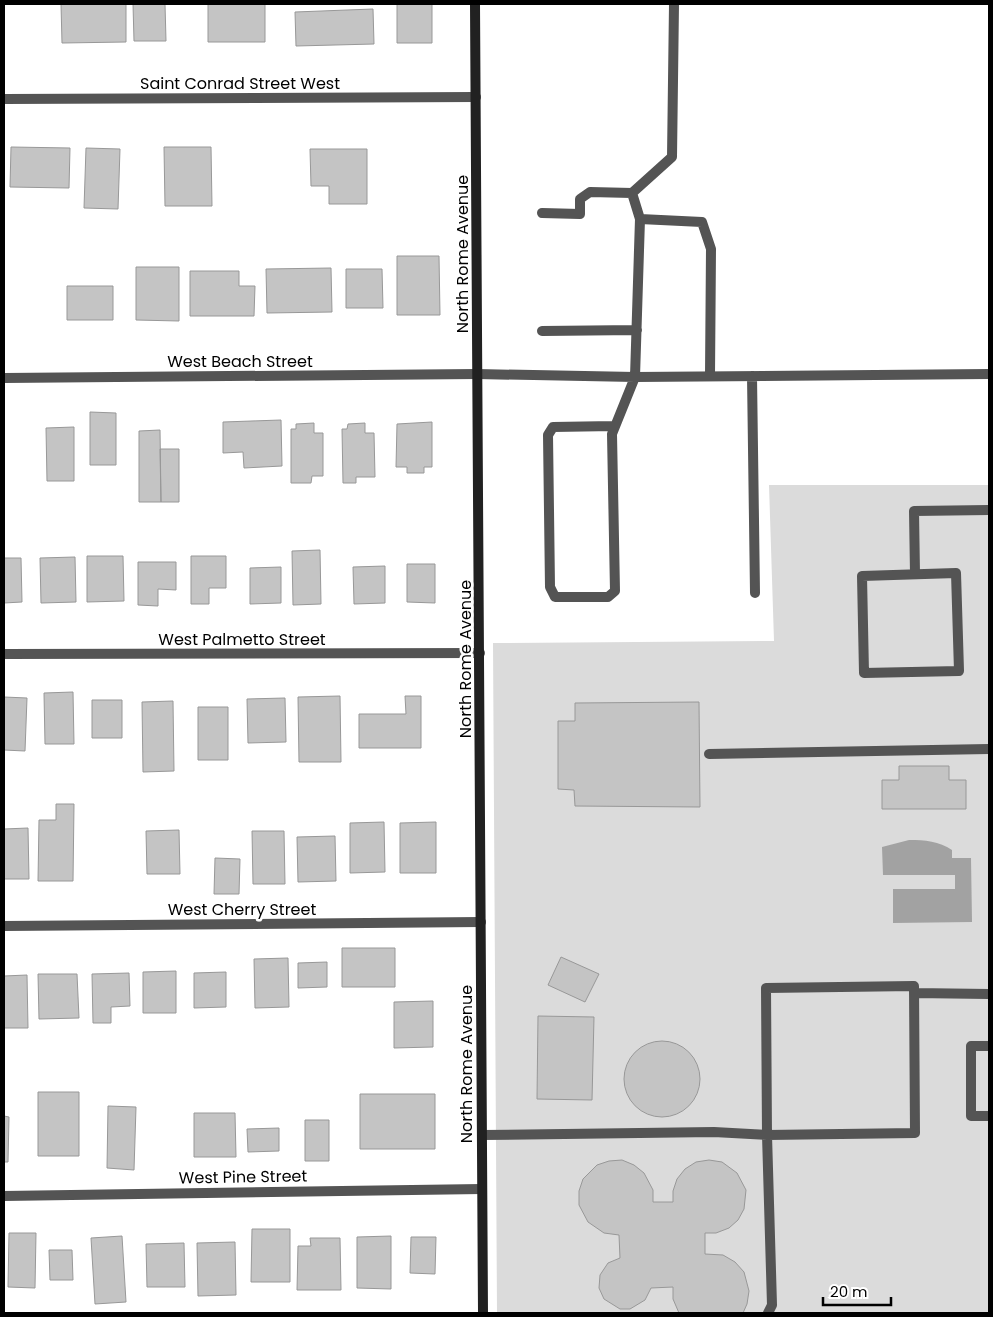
<svg xmlns="http://www.w3.org/2000/svg" width="993" height="1317" viewBox="0 0 993 1317" font-family="Poppins,sans-serif">
<style>
.green{fill:#dbdbdb}
.water{fill:#a2a2a2}
.building{fill:#c4c4c4;stroke:#989898}
.lines{fill:none;stroke-linecap:round;stroke-linejoin:round}
.lane{stroke:#545454;stroke-width:10}
.street{stroke:#545454;stroke-width:10}
.secondary{stroke:#212121;stroke-width:10}
.labels{text-anchor:middle;dominant-baseline:central;stroke-width:5;stroke-linejoin:round;paint-order:stroke}
.street-label{font-size:16px;fill:#000;stroke:#fff}
</style>
<rect width="100%" height="100%" fill="#fff"/>
<path class="green" d="M769 485H989V1313H497L493 643 774 641Z"/>
<path class="water" d="M909 840C925 840 939 841 952 850V858H971L972 922 893 923V889H955V875H883L882 847Z"/>
<path class="building" d="M61 4H126V42L62 43Z
M133 4H165L166 41H134Z
M208 4H265V42H208Z
M397 4H432V43H397Z
M373 9 374 44 296 46 295 12Z
M11 147 70 148 69 188 10 187Z
M164 147H211L212 206H165Z
M86 148 120 149 118 209 84 208Z
M310 149H367V204H329V186H311Z
M397 256H439L440 315H397Z
M136 267H179V321L136 320Z
M331 268 332 312 267 313 266 269Z
M346 269H382L383 308H346Z
M190 271H239V286H255L254 316H190Z
M67 286H113V320H67Z
M90 412 116 413V465H90Z
M281 420 282 466 244 468 243 452 223 453V422Z
M432 422V467H424V473H407V467H396L397 424Z
M314 423V433H323V476H312L311 483H291V429H296V424Z
M365 423V433H374L375 477H356V483H343L342 429H347L348 424Z
M74 427V481H47L46 428Z
M160 430 161 502H139V431Z
M160 449H179V502H161Z
M320 550 321 604 293 605 292 551Z
M87 556H123L124 601 87 602Z
M191 556H226V588H209V604H191Z
M75 557 76 602 41 603 40 558Z
M4 558H21L22 602 4 603Z
M138 562H176V590L158 589V606L138 605Z
M407 564H435V603L407 602Z
M385 566V603L354 604 353 567Z
M281 567V603L250 604V568Z
M73 692 74 744H45L44 693Z
M340 696 341 762H299L298 697Z
M405 696H421V748H359V714H406Z
M4 697 27 698 25 751 4 750Z
M285 698 286 742 248 743 247 699Z
M92 700H122V738H92Z
M173 701 174 771 143 772 142 702Z
M699 702 700 807 575 806 574 790 558 789V721H575V703Z
M198 707H228V760H198Z
M899 766H949V780H966V809H882V780H899Z
M56 804H74L73 881H38L39 820H56Z
M384 822 385 872 350 873V823Z
M436 822V873H400V823Z
M28 828 29 879H4V829Z
M179 830 180 874H147L146 831Z
M252 831H284L285 884H253Z
M335 836 336 881 298 882 297 837Z
M215 858 240 859 239 894H214Z
M342 948H395V987H342Z
M561 957 599 974 585 1002 548 985Z
M288 958 289 1007 255 1008 254 959Z
M327 962V987L298 988V963Z
M176 971V1013H143V972Z
M226 972V1007L194 1008V973Z
M129 973 130 1006 111 1007V1023H93L92 974Z
M38 974H77L79 1018 39 1019Z
M27 975 28 1028H4V976Z
M433 1001V1047L394 1048V1002Z
M538 1016 594 1017 592 1100 537 1099Z
M624 1079a38 38 0 1 1 76 0a38 38 0 1 1-76 0Z
M38 1092H79V1156H38Z
M360 1094H435V1149H360Z
M108 1106 136 1107 134 1170 107 1168Z
M194 1113H235L236 1157H194Z
M4 1116 9 1117 8 1162H4Z
M305 1120H329V1161H305Z
M279 1128V1151L248 1152 247 1129Z
M622 1160 634 1165 644 1173 653 1190V1202H673V1191L677 1179 685 1169 696 1162 709 1160 722 1162 737 1173 746 1190 744 1209 738 1220 729 1228 716 1233H705V1254L723 1255 735 1262 744 1272 749 1291 747 1304 743 1313H679L673 1299V1287L651 1288 645 1300 630 1309H620L604 1299 599 1288 600 1275 608 1263 620 1258 619 1235 604 1233 588 1222 579 1205V1191L583 1179 597 1165 609 1161Z
M252 1229H290V1282H251Z
M9 1233H36L35 1288 8 1287Z
M122 1236 126 1302 95 1304 91 1238Z
M391 1236V1289L357 1288V1237Z
M411 1237H436L435 1274 410 1273Z
M310 1238H340L341 1290H297L298 1246H311Z
M235 1242 236 1295 198 1296 197 1243Z
M184 1243 185 1287H147L146 1244Z
M49 1250H72L73 1280H50Z"/>
<g class="lines">
<path class="lane" d="M632 193 672 157 674 4
M542 213 580 214V199L590 192 632 193 640 219 635 377 612 434 615 591 608 597H555L550 587 548 435 553 427 614 426
M640 219 702 222 711 249 710 376
M542 331 637 330
M477 374 635 377 989 374
M752 376 755 593
M956 573 959 671 864 673 862 576Z
M915 574 914 511 989 510
M709 754 989 749
M914 986 915 1133 767 1135 766 988Z
M914 993 989 994
M989 1046H971V1116H989
M482 1135 714 1132 767 1135 772 1305 768 1313"/>
<path class="street" d="M4 99 476 97
M4 378 477 374
M4 654 480 653
M4 926 481 922
M4 1196 482 1189"/>
<path class="secondary" d="M475 4 483 1313"/>
</g>
<g class="labels">
<g class="street-label">
<text x="240" y="83">Saint Conrad Street West</text>
<text transform="translate(462 254) rotate(-90)">North Rome Avenue</text>
<text x="240" y="361">West Beach Street</text>
<text x="242" y="639">West Palmetto Street</text>
<text transform="translate(465 659) rotate(-90)">North Rome Avenue</text>
<text x="242" y="909">West Cherry Street</text>
<text transform="translate(466 1064) rotate(-90)">North Rome Avenue</text>
<text transform="translate(243 1177) rotate(-1)">West Pine Street</text>
</g>
</g>
<rect width="993" height="1317" fill="none" stroke="#000000" stroke-width="10"/>
<path d="M823 1297v8h68v-8" fill="none" stroke="#000000" stroke-width="2.5"/>
<text x="830" y="1297" font-size="15" fill="#000000" stroke="#ffffff" stroke-width="4" paint-order="stroke">20 m</text>
</svg>
